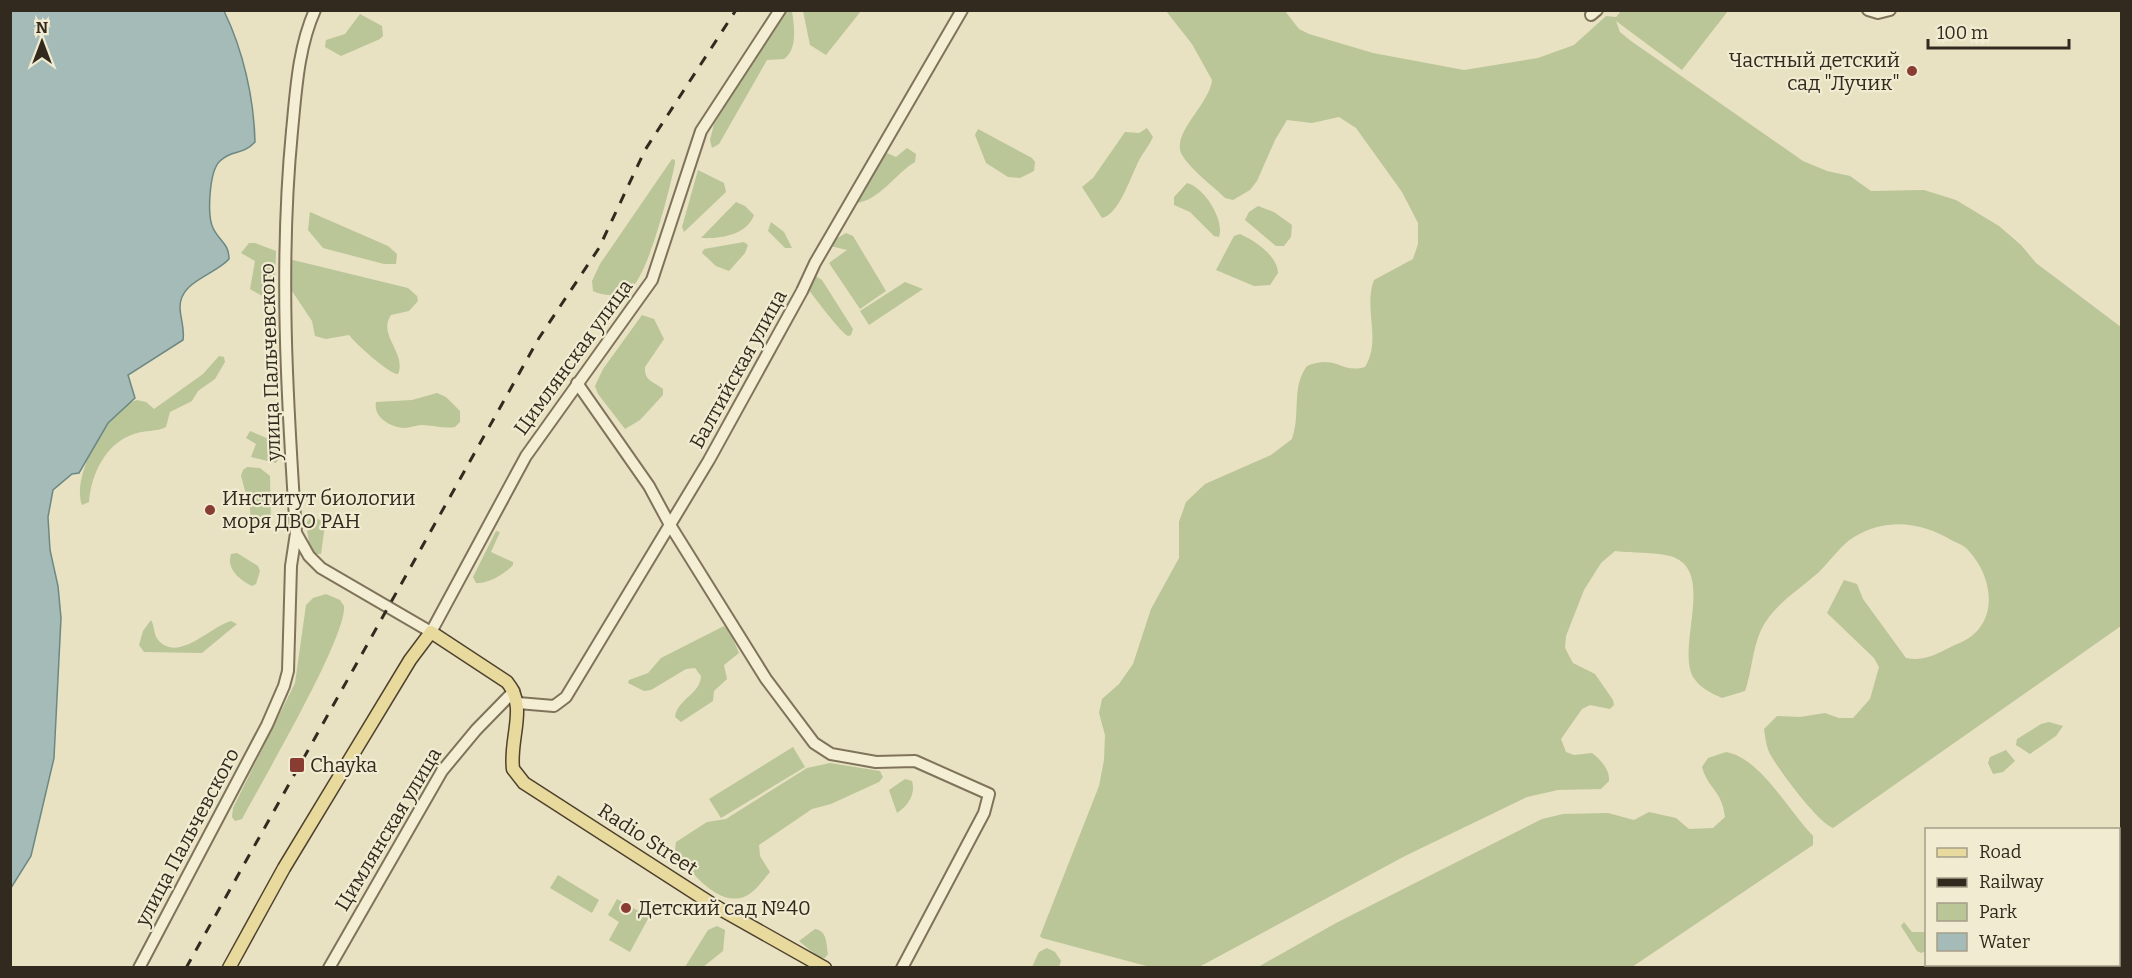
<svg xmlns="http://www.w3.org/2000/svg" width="2132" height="978" viewBox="0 0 2132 978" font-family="Bitter,serif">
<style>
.green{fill:#bac598}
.water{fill:#a4bbb7;stroke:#6c8885;stroke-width:1.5}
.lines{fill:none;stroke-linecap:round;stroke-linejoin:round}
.minor-casing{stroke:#80735b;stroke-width:14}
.major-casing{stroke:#4e412f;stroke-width:15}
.minor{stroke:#f4efd4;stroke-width:10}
.major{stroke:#e8da9d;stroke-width:12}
.rail{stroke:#322a1e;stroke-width:3;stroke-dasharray:10 10;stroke-linecap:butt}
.poi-dot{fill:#883c32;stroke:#f1ebd1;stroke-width:2}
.labels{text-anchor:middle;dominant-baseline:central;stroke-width:4.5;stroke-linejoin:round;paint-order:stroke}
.poi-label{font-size:20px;fill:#322a1e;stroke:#f1ebd1;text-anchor:start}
.street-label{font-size:20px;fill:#322a1e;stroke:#f1ebd1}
</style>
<rect width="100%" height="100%" fill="#e8e2c2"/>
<path class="green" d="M785 11H792C794 26 798 49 784 59L767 60 719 144 712 148 710 140 714 124Z
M803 11V10L861 11 826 55 810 45Z
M1166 11H1285L1299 29 1309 34 1373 53 1464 70 1538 58 1574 45 1606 16 1616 17 1621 11H1728L1682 70 1616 21 1620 32 1631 41 1803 161 1827 171 1850 176 1871 191 1924 190 1956 200 1999 226 2021 245 2036 263 2121 327V626L1833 828C1818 823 1777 768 1769 752 1766 745 1765 736 1764 729L1777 716 1800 717 1825 713 1839 718H1853L1870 699 1879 667 1874 658 1827 613 1844 580 1857 584 1863 599 1906 658C1927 662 1939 652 1957 644 1999 628 1996 580 1968 550 1965 546 1958 543 1953 541 1922 522 1887 517 1854 537 1841 545 1830 561 1819 572 1799 590 1773 605 1761 630 1752 650 1752 671 1745 691L1722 698C1711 693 1700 688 1693 677 1676 645 1717 569 1670 556 1654 552 1633 553 1615 551L1601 563 1584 590 1566 636 1565 648 1573 663 1595 674 1613 700 1614 705 1610 709 1590 705 1582 709 1561 739 1566 752 1574 755 1592 753C1601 760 1610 770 1609 781L1601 789 1558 790 1527 797 1405 856 1199 967H1150L1042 938 1040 936 1099 786 1104 760 1105 735 1099 713 1102 699 1119 684 1133 664 1151 609 1179 558V522L1186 502 1205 484 1271 455 1292 439C1301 414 1291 387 1307 366 1337 354 1340 374 1365 367 1382 340 1363 309 1374 280L1413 259 1418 244V223L1402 192 1356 128 1339 117 1312 123 1287 120 1275 140 1257 181 1250 190 1233 200 1225 198C1212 185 1192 171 1182 155 1170 134 1210 104 1212 80L1192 44Z
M360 14 382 26 383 36 380 39 341 56 325 47 326 40 345 34Z
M1147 128 1153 137C1148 148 1140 156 1136 167 1130 179 1118 215 1102 218L1082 187 1093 178 1125 132 1139 133Z
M978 129 1032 158 1035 162 1034 171 1020 178 1008 177 986 163 975 135Z
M907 148 916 154 915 162C896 173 879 201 856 203L882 156 887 153 896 157Z
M672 159 675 160V163C670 188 648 278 629 290 619 297 603 296 593 291L592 281 600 264Z
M698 170 724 183 726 192 684 232 682 227Z
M1187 183C1204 187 1225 220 1219 237L1214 236 1190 212 1174 205V197Z
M736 202 745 206 754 215C747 235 720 239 701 238Z
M1258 206 1274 212 1292 225 1291 237 1284 246H1276L1245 220 1249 212Z
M310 212 388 246 397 254 396 264H384L323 248 308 230Z
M771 222 784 232 792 248H785L768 231Z
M846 233 853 236 886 291 860 309 829 263 847 250 826 245Z
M1240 234C1254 240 1278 256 1278 273L1270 285 1254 286 1216 270 1234 236Z
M744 242 748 245 745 253 729 271 716 266 702 253 704 249Z
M249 243H255L276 251 274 303 250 289 255 261 241 253Z
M293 260 408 288 417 296 418 301 409 311 391 315C377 335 407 353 398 374 389 374 356 344 349 335L326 339 315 336 312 321 290 288 289 261Z
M814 275 822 280 853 329 851 335 848 336C841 333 815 298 808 289Z
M905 282 923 289 869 325 860 311Z
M642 315 654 319 664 339 645 367C644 381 653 381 663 389V395L640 420 625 429 598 394 595 386 603 369Z
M219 356 224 357 225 362 215 379 198 391 192 401 170 412 166 427C157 432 144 430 134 434 106 443 91 474 89 502L82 505C71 477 108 407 137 400L146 402 154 409 203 374Z
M437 393 446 397 460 411V422L455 427C444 429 433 425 422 425 416 425 410 428 404 428 390 427 373 417 376 402L412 400Z
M250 431 276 442 278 460 276 463 251 457 256 444 246 438Z
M247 467 260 468 270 476 271 522 267 527 251 524 250 509 241 476 243 470Z
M311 517 323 521 325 525 321 554H315L309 543 306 523Z
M496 531 500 532 491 552 513 562V565C505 574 488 584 476 583L473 577Z
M237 553 258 566 260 571 256 584 252 586C240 580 226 569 231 554Z
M326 594 340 600 344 606C347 637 261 783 242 819L235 821 232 817 233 808 295 683 306 605 313 598Z
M151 620C155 626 153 635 159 641 179 662 210 627 231 621L237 624 202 653 144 652 139 645 143 631Z
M724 626 730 632 739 653 724 665 727 679 714 691 713 701 681 722 675 717C678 698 700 695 701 676L695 668 686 669 651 690 644 691 628 683 629 680 648 673 661 658Z
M2049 722 2063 726 2056 736 2030 754 2016 745 2017 739 2041 724Z
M793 747 805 767 721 818 709 799Z
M2006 750 2015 761 2003 772 1993 774 1988 763 1990 757Z
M1726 752C1761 758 1789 812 1813 836V845L1632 967H1258L1336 923 1542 819 1563 814 1608 813 1634 820 1649 812 1676 818 1689 829 1713 828 1725 817C1722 790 1708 789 1702 767L1708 758Z
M830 763 880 771 883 777 879 782 831 804 812 809 759 845 760 856 770 872C763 880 756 891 746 896 718 909 688 869 675 850L676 842 707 822 726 819 807 768Z
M905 779 912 781C916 794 908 806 897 813L889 790Z
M558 875 599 900 592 913 550 888Z
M617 899 649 917 630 952 609 940 619 922 608 915Z
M1904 922 1912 932H1926V951L1921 953 1917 951 1901 926Z
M717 926 725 930 723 951 703 967H685L708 930Z
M815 929C828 931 826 945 828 954L825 958 818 957 799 941Z
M1047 948 1055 952 1061 961 1059 967H1032L1039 952Z"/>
<path class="water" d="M11 10 224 11C243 50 254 98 255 142 242 156 232 149 220 161 209 171 207 215 213 228 219 241 229 243 229 259 215 275 180 281 180 307 180 318 185 328 183 340L128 375 135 398 108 423 79 473 72 474 53 490 48 517 50 550 58 586 61 618 54 758 31 856 11 888Z"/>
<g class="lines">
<defs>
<path id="minor" d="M1868 10 1878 13 1890 10
M1591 15 1597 10
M577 383 649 486 670 525 766 679 814 743 831 754 876 762 915 761 989 794 984 813 902 968
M296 533 309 556 321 568 431 632 526 456 652 280 701 131 780 10
M518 703 554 706 566 697 709 460 802 291 815 263 962 10
M139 968 267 725 284 686 288 671 291 566 296 533C287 399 279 265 292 131 296 91 298 48 315 10
M329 968 442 771 476 730 514 691"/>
<path id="major" d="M229 968 284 868 410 660 431 632 507 682C528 707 509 738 513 769L524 783 715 906 825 968"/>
</defs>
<use href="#minor" class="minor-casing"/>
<use href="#major" class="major-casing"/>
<use href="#minor" class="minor"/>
<use href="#major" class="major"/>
<path class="rail" d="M186 968 539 338 599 248 645 150 736 10"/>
</g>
<g class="poi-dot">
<circle cx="1912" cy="71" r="6"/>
<circle cx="210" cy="510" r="6"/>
<rect x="289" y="757" width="16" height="16" rx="3"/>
<circle cx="626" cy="908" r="6"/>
</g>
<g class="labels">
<g class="poi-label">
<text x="1900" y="60" text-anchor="end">Частный детский<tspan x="1900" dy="23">сад "Лучик"</tspan></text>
<text x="222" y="498">Институт биологии<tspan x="222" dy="23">моря ДВО РАН</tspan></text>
<text x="310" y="765">Chayka</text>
<text x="638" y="908">Детский сад №40</text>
</g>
<g class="street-label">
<text transform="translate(573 357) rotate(-54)">Цимлянская улица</text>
<text transform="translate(270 362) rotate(-92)">улица Пальчевского</text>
<text transform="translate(738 369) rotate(-61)">Балтийская улица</text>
<text transform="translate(388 829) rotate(-59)">Цимлянская улица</text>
<text transform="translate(187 837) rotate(-62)">улица Пальчевского</text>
<text transform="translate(648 839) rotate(33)">Radio Street</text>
</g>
</g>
<rect width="2132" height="978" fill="none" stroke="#322a1e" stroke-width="24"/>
<rect x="1925" y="828" width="195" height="138" fill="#f1ebd1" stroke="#a59e89" stroke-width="1.5"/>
<rect x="1937" y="848" width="30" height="9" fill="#e8da9d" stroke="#a59e89" stroke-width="1.5"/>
<text x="1979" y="858" font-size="18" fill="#322a1e">Road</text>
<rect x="1937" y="878" width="30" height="9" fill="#322a1e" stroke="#a59e89" stroke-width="1.5"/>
<text x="1979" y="888" font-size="18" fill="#322a1e">Railway</text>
<rect x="1937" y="903" width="30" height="18" fill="#bac598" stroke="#a59e89" stroke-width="1.5"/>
<text x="1979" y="918" font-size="18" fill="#322a1e">Park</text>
<rect x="1937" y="933" width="30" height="18" fill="#a4bbb7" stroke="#a59e89" stroke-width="1.5"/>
<text x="1979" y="948" font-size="18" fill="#322a1e">Water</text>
<g transform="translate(42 42)" stroke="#f1ebd1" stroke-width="4.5" paint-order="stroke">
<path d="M0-4.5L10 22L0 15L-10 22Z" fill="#322a1e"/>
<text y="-9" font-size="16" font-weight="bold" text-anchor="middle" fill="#322a1e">N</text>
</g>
<path d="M1928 39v9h141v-9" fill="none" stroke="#322a1e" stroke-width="3"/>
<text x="1937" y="39" font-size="18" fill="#322a1e" stroke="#f1ebd1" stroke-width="4.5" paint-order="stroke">100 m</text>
</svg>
